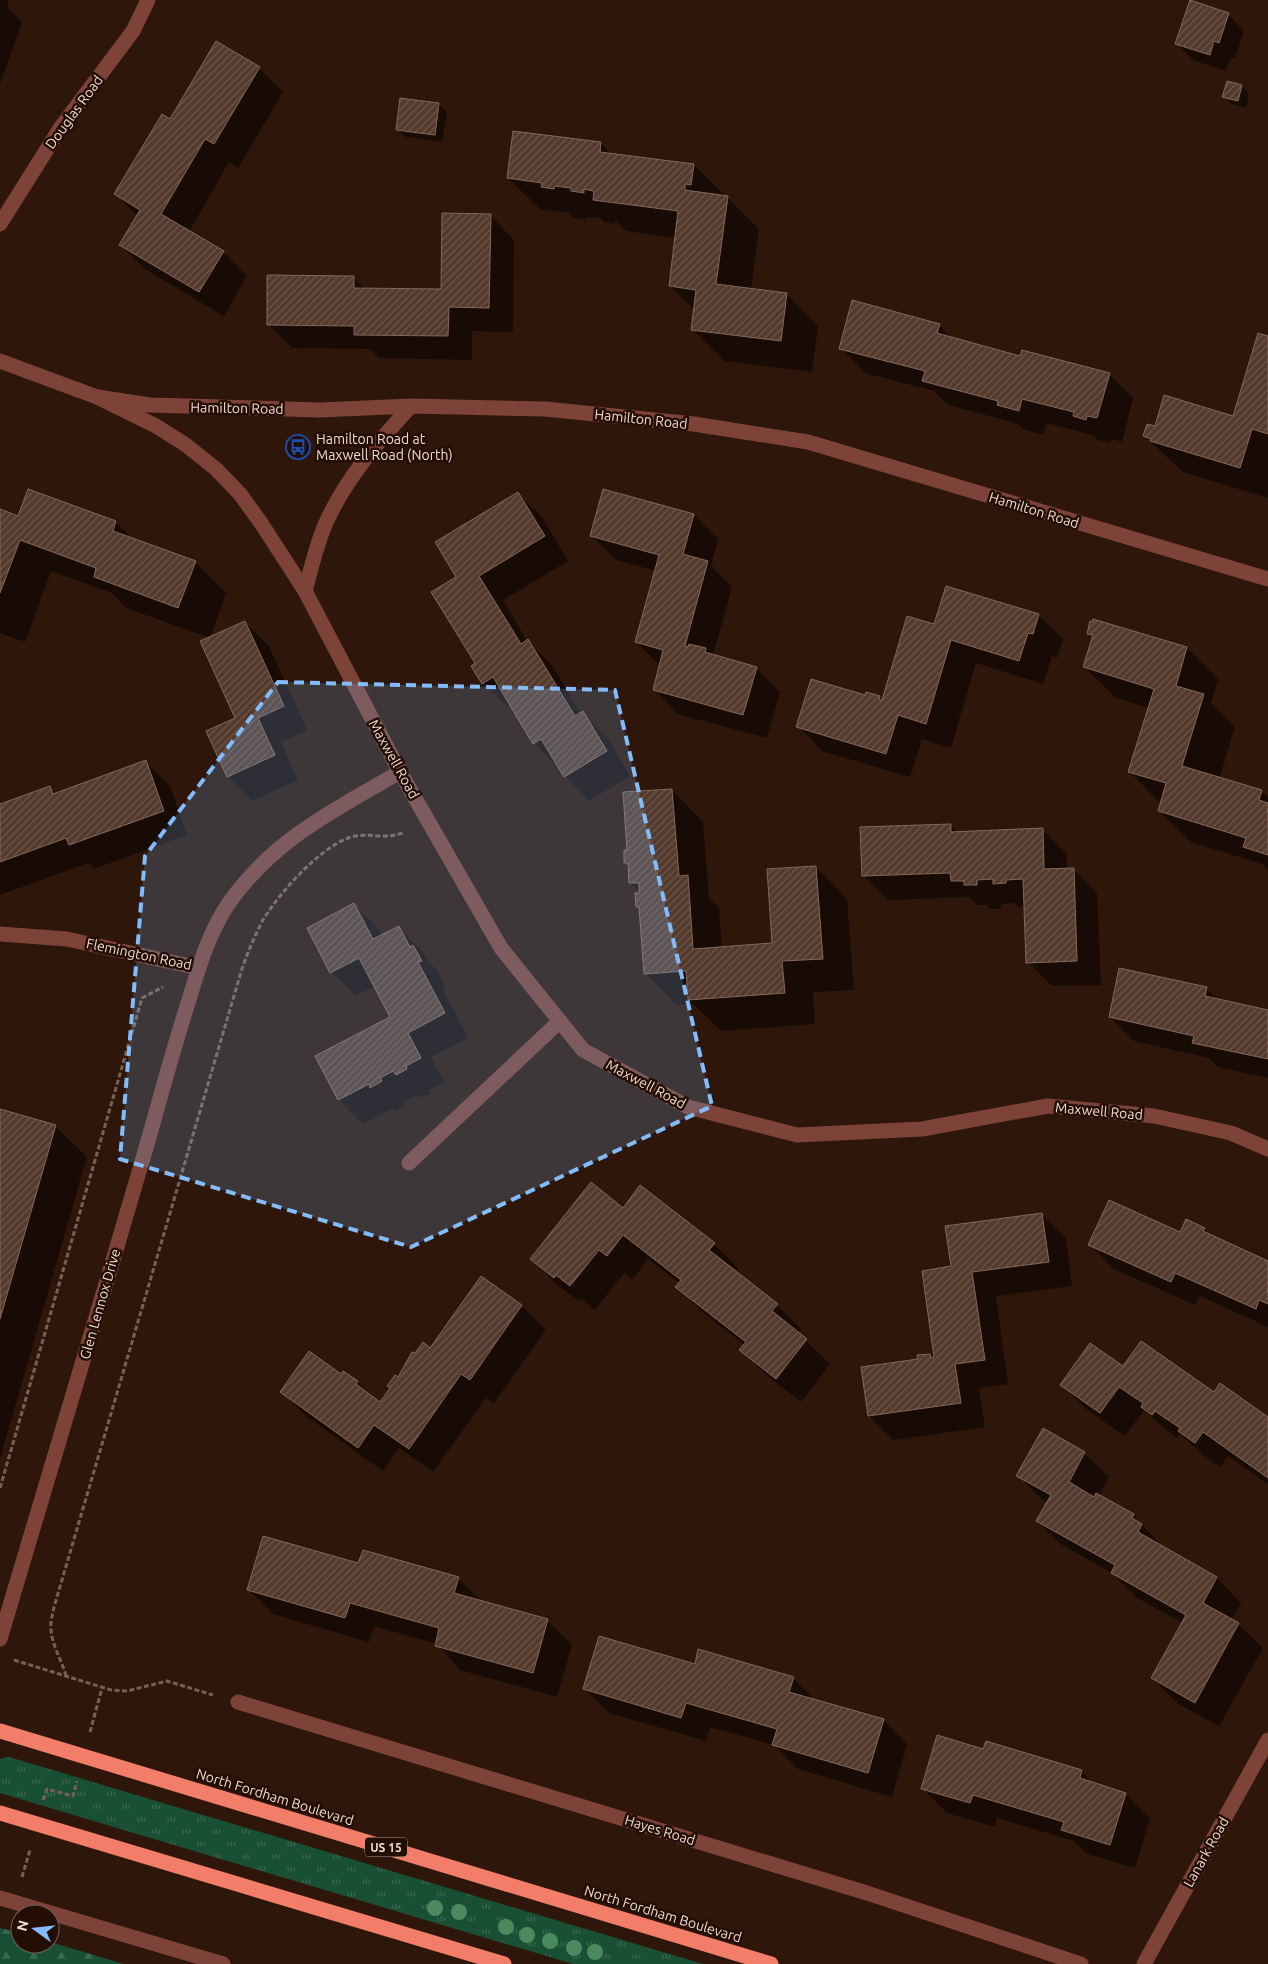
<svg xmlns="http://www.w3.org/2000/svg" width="1268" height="1964" viewBox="0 0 1268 1964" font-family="Ubuntu,sans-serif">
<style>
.grass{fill:url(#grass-tufts)}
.forest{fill:url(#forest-firs)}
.shadow{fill:#0007}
.building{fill:url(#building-hatch);stroke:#85685a}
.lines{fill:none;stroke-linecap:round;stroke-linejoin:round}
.path{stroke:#776157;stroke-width:3;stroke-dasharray:5 2.5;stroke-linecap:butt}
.lane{stroke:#7d4338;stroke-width:15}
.street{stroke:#7d4338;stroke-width:15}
.highway{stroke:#f27d69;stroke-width:15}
.tree{fill:#4a8a5e}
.marked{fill:#83bcfb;fill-opacity:0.2;stroke:#83bcfb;stroke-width:4;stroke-dasharray:10 6;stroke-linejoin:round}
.labels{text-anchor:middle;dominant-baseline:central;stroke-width:5;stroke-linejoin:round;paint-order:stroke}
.shield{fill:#240d03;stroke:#b19e95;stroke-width:1}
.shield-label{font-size:12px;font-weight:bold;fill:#eddcd4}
.street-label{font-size:14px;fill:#eddcd4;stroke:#240d03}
.poi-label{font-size:14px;fill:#eddcd4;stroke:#240d03;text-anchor:start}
</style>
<defs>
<pattern id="grass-tufts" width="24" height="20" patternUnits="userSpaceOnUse" patternTransform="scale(1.25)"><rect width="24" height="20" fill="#195035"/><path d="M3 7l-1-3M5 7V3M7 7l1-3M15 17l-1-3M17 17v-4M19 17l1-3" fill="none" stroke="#3b6951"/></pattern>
<pattern id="forest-firs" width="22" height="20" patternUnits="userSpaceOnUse" patternTransform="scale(1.25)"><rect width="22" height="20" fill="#195035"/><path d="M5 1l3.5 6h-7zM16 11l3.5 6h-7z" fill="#3b6951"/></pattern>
<pattern id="building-hatch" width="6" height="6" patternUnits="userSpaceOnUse" patternTransform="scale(1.25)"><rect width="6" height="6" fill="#543a2d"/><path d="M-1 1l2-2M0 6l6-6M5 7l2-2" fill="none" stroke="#6d564b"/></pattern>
</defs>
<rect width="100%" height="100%" fill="#2e160a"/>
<path class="grass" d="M9 1757 703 1964H573L0 1793V1759Z"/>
<path class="forest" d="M0 1928 20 1933V1944H50V1942L124 1964H0Z"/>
<path class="shadow" d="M0 0H9L7 7 22 22 0 84Z
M1228 14 1244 31 1235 58 1231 57 1226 71 1193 60 1177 44Z
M259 68 283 92 238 168 229 162 189 232 223 252 247 276 224 316 145 269 120 245 137 216 116 194 171 121Z
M1241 86 1249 94 1246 108 1232 104 1224 96Z
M438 104 447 112 442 142 405 137 397 129Z
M514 133 601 143 612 155 694 165 759 229 751 290 786 294 818 326 812 372 724 361 693 329 695 311 670 286 676 238 626 231 615 220V224L604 222 600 218 586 217 585 220 574 218 569 213 540 209 508 178Z
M490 215 514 240 513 332 472 331V360L379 358 370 349 292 348 268 324 353 277 366 290 442 291Z
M939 325 953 339 1021 357 1109 374 1133 398 1122 442 1112 439 1110 443 1098 440 1093 435 1046 423 1043 435 1023 429 1016 423 948 405 934 391 865 373 841 348Z
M1268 337V498L1183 472 1144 436 1156 428 1234 417Z
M29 490 116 522 133 540 195 562 226 593 210 638 126 608 112 593 51 571 25 642 0 633V511L19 517Z
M517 493 542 517 568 561 503 600 527 641 552 665 581 714 607 737 630 776 589 801 534 743 511 705 507 707 483 683 476 664 458 578Z
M694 515 718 539 711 566 732 587 713 656 756 668 780 692 767 738 678 714 654 689 660 666 636 642 656 571 616 560 591 536Z
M1038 615 1063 639 1057 658 1052 656 1043 684 976 663 951 748 922 739 910 777 822 751 798 726 866 697H879L883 701 935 626Z
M1094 620 1187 648 1218 679 1211 703 1235 727 1219 779 1261 791 1268 798V870L1262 864 1191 842 1159 811 1161 804 1130 772 1149 708 1116 698 1084 667 1093 638 1088 633Z
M245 622 269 646 307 730 281 742 298 780 252 801 228 776 237 718Z
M145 762 170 786 187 835 94 869 88 863 0 895V805L50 787 57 794Z
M672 790 703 822 709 898 719 908 722 948 773 945 816 867 847 899 854 990 813 992 815 1024 721 1031 693 1004 677 1005 645 973 640 910 637 906 641 894 630 883 629 866 626 862 629 852Z
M950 825 958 833 1042 830 1067 854V869H1073L1097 893 1101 985 1052 986 1028 962 1025 907 1019 908 1015 903 1001 904V909H990L986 905H977L968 897 888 900 864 876Z
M354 905 379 929 382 936 399 928 423 952 428 961 437 970 445 985 442 987 468 1038 431 1057 444 1082 429 1090 431 1093 421 1098 418 1095 403 1102 405 1106 395 1111 393 1108 363 1124 339 1100 317 1056 392 1017 375 986 356 996 331 972Z
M1206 988 1218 1000 1268 1012V1078L1218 1067 1209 1058 1134 1041 1110 1017Z
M0 1110 55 1126 87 1157 0 1459Z
M623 1209 714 1244 738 1268 735 1272 777 1305 801 1329 798 1333 830 1364 801 1402 765 1374 741 1350 745 1345 701 1311 677 1287 680 1284 648 1259 632 1280 624 1273 595 1310 581 1298 579 1301 556 1284 532 1259Z
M1041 1214 1066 1238 1072 1286 996 1296 1008 1384 979 1388 985 1427 893 1440 869 1416 920 1360 930 1355 933 1359 935 1358 952 1268Z
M1204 1229 1212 1237 1268 1262V1327L1200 1296 1195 1305 1114 1269 1090 1245Z
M481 1278 522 1306 546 1330 494 1403 486 1398 433 1472 399 1448 383 1471 306 1416 282 1392 342 1375 357 1382 381 1404 415 1355 431 1349Z
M1124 1368 1214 1393 1268 1419V1484L1228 1456 1220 1467 1203 1455 1180 1434 1177 1438 1167 1431 1144 1410 1125 1436 1086 1409 1062 1385Z
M1084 1453 1109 1477 1099 1496 1133 1515 1166 1550 1217 1578 1241 1603 1231 1620 1238 1624 1263 1648 1219 1726 1177 1703 1152 1678 1183 1623 1137 1598 1112 1573 1062 1545 1037 1521 1048 1503 1042 1500 1018 1475Z
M359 1565 458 1579 481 1601 547 1620 572 1645 557 1697 460 1670 437 1644 374 1626 369 1642 273 1614 249 1590Z
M695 1665 793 1678 816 1701 883 1720 907 1744 892 1797 798 1769 774 1745 710 1727 706 1741 609 1713 585 1689Z
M984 1751 1081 1771 1094 1784 1125 1794 1150 1818 1135 1868 1087 1854 1074 1841 997 1818 995 1827 947 1813 923 1789Z"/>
<path class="building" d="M1190 0 1229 13 1219 43 1214 41 1210 55 1175 44Z
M216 41 260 67 214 144 205 139 161 214 224 251 199 292 119 245 140 210 114 194 162 114 170 119Z
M1227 81 1242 85 1238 101 1222 97Z
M400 98 439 103 435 135 396 130Z
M513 131 601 142 600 152 694 164 691 185 685 184V190L728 196 716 284 787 293 781 341 691 330 696 290 669 286 678 211 593 200 594 191 584 189V193L571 191V188L555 186 554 189 541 187 542 183 507 178Z
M442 213 491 214 489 308 449 307 448 336 354 335V326L267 325V275L354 276V288L441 289Z
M852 300 940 324 937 333 1020 356 1022 350 1110 373 1097 418 1087 416 1086 420 1073 416 1074 412 1022 399 1019 411 997 405 998 401 922 381 925 371 839 349Z
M1258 333 1268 336V434L1252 429 1240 468 1150 441 1151 439 1143 436 1147 424 1155 426 1164 395 1233 416Z
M28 489 116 521 113 531 196 561 178 608 94 577 96 568 20 540 0 593V509L18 516Z
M603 489 694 514 683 554 708 561 685 646 688 647 689 644 706 648 705 652 757 667 743 715 653 690 663 650 635 642 659 555 590 536Z
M518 492 545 536 479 576 521 644 528 639 575 716 583 711 607 751 564 777 541 739 533 744 493 677 482 684 471 666 475 663 431 592 456 577 435 542Z
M946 586 1039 614 1033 634 1028 633 1019 661 951 640 926 724 898 715 886 754 796 727 811 679 865 695 866 692 880 696 879 700H882L907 616 934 624Z
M1093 619 1187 647 1176 686 1204 694 1182 766 1262 790 1259 800 1268 803V855L1243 847 1246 838 1158 811 1166 783 1128 772 1154 689 1083 667 1093 635 1087 634 1090 621 1092 622Z
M245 621 284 706 258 718 275 755 227 777 206 731 235 718 200 641Z
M146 760 164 811 69 845 66 838 0 862V804L50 786 53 794Z
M672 789 679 876 688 875 693 949 772 943 767 869 816 866 823 959 782 961 785 993 688 1000 686 971 644 974 639 907H636L635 893H639V883H629L628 863H624V850H627L623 792Z
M951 824V832L1043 828 1044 869 1074 868 1077 961 1026 963 1023 879 1006 880V883L993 884V879L977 880V885H964V881H951L950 873 862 876 860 827Z
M354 903 373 939 399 926 410 947 413 945 422 961 418 962 445 1013 408 1033 421 1058 406 1066 407 1069 396 1075 393 1071 380 1078 382 1081 370 1088 369 1084 338 1100 315 1056 390 1017 359 958 330 973 307 928Z
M1119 968 1207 987 1205 996 1268 1010V1059L1192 1043 1194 1036 1109 1017Z
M0 1109 56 1125 0 1319Z
M591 1182 623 1208 640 1185 715 1243 709 1250 778 1304 772 1311 807 1339 776 1379 739 1350 746 1342 675 1287 681 1280 623 1235 607 1256 599 1250 570 1286 556 1275 554 1278 530 1259Z
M1109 1200 1180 1232 1186 1219 1205 1228 1203 1231 1268 1261V1304L1259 1300 1256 1309 1175 1273 1171 1282 1088 1245Z
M1042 1213 1049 1262 972 1272 985 1360 955 1364 961 1403 868 1416 861 1367 918 1359 917 1355 930 1354 931 1358 934 1357 922 1271 951 1266 945 1226Z
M481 1276 522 1305 470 1380 461 1374 409 1449 374 1425 358 1448 280 1392 309 1351 341 1374 343 1371 358 1381 356 1384 380 1402 390 1388 387 1386 395 1375 398 1377 412 1352 415 1353 423 1342 430 1348Z
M1141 1341 1214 1392 1220 1383 1268 1417V1478L1203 1432 1195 1443 1178 1431 1180 1428 1155 1411 1152 1415 1141 1407 1143 1403 1119 1387 1100 1413 1060 1385 1090 1343 1123 1366Z
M1043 1428 1085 1452 1069 1482 1094 1497 1096 1493 1134 1514 1132 1518 1142 1524 1138 1532 1217 1577 1203 1603 1239 1623 1195 1703 1151 1678 1186 1615 1111 1573 1115 1565 1036 1521 1051 1495 1016 1476Z
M263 1536 358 1563 363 1550 459 1577 454 1593 548 1619 533 1673 435 1646 439 1628 350 1603 345 1618 247 1590Z
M599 1636 695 1664 698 1649 794 1677 789 1692 884 1719 868 1773 772 1745 777 1729 686 1703 681 1718 583 1689Z
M937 1735 983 1749 986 1741 1082 1770 1080 1778 1126 1793 1110 1845 1061 1830 1064 1822 973 1795 970 1803 921 1789Z"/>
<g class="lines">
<path class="path" d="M0 1488 142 998 163 987
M14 1660 111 1690 127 1691 167 1681 213 1695
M66 1676C62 1660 51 1644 51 1628 50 1621 53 1614 54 1607L241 972C247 954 254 937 263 920 279 893 319 849 348 838 367 831 386 841 404 832
M90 1732 102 1688
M43 1800 47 1789 73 1796 77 1781
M22 1877 30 1850"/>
<path class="lane" d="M409 1163 560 1021"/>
<path class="street" d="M0 224 61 127 133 31 148 0
M0 361 97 397 150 405 320 410 411 406 545 409 694 424 808 442 1268 579
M97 397 156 426 186 445 216 469 240 494 261 523 305 591 400 772 501 948 583 1050 688 1107 797 1135 922 1129 1048 1106 1154 1116 1231 1133 1268 1149
M305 591C311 569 316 546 325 525 345 479 378 442 411 406
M0 934 67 939 199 968
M0 1639C49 1476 98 1312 146 1148 160 1099 173 1049 189 1000 199 966 210 929 231 900 276 838 336 809 400 772
M238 1702 867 1893 1081 1964
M0 1898 223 1964
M1144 1964 1268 1740"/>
<path class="highway" d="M0 1731 771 1964
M0 1813 504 1964"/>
</g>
<g class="tree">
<circle cx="435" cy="1908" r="8"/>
<circle cx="459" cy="1912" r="8"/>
<circle cx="506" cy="1927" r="8"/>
<circle cx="527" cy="1935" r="8"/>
<circle cx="550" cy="1941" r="8"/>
<circle cx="574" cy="1948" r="8"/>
<circle cx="595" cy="1952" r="8"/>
</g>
<path class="marked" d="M278 682 615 690 712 1106 411 1247 120 1159 145 856Z"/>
<defs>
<symbol id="bus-ring" viewBox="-11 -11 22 22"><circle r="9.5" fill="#240d03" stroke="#1a4fb4" stroke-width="1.5"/><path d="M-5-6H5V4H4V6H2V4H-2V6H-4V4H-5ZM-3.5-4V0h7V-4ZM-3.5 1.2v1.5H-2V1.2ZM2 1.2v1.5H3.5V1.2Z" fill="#1a4fb4"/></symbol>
</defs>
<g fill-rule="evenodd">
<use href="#bus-ring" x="284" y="433" width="28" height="28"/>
</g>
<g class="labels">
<rect class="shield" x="365" y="1837.5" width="42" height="19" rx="4"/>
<g class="shield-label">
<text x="386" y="1847">US 15</text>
</g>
<g class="street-label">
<text transform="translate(74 112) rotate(-54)">Douglas Road</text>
<text transform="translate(237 408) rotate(1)">Hamilton Road</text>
<text transform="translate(641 419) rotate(6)">Hamilton Road</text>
<text transform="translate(1034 510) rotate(17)">Hamilton Road</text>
<text transform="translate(394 759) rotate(61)">Maxwell Road</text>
<text transform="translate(139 954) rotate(12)">Flemington Road</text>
<text transform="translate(646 1084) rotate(28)">Maxwell Road</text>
<text transform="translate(1099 1111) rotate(5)">Maxwell Road</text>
<text transform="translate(100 1304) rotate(-74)">Glen Lennox Drive</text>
<text transform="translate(275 1797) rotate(17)">North Fordham Boulevard</text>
<text transform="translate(660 1830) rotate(17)">Hayes Road</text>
<text transform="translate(1206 1852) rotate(-61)">Lanark Road</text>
<text transform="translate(663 1914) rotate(17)">North Fordham Boulevard</text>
</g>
<g class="poi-label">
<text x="316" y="439">Hamilton Road at<tspan x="316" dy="16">Maxwell Road (North)</tspan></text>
</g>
</g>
<g transform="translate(35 1929) rotate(285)"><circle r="24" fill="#240d03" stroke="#746057"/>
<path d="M0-4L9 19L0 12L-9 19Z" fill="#83bcfb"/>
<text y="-8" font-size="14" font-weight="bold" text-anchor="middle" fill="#eddcd4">N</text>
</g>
</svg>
